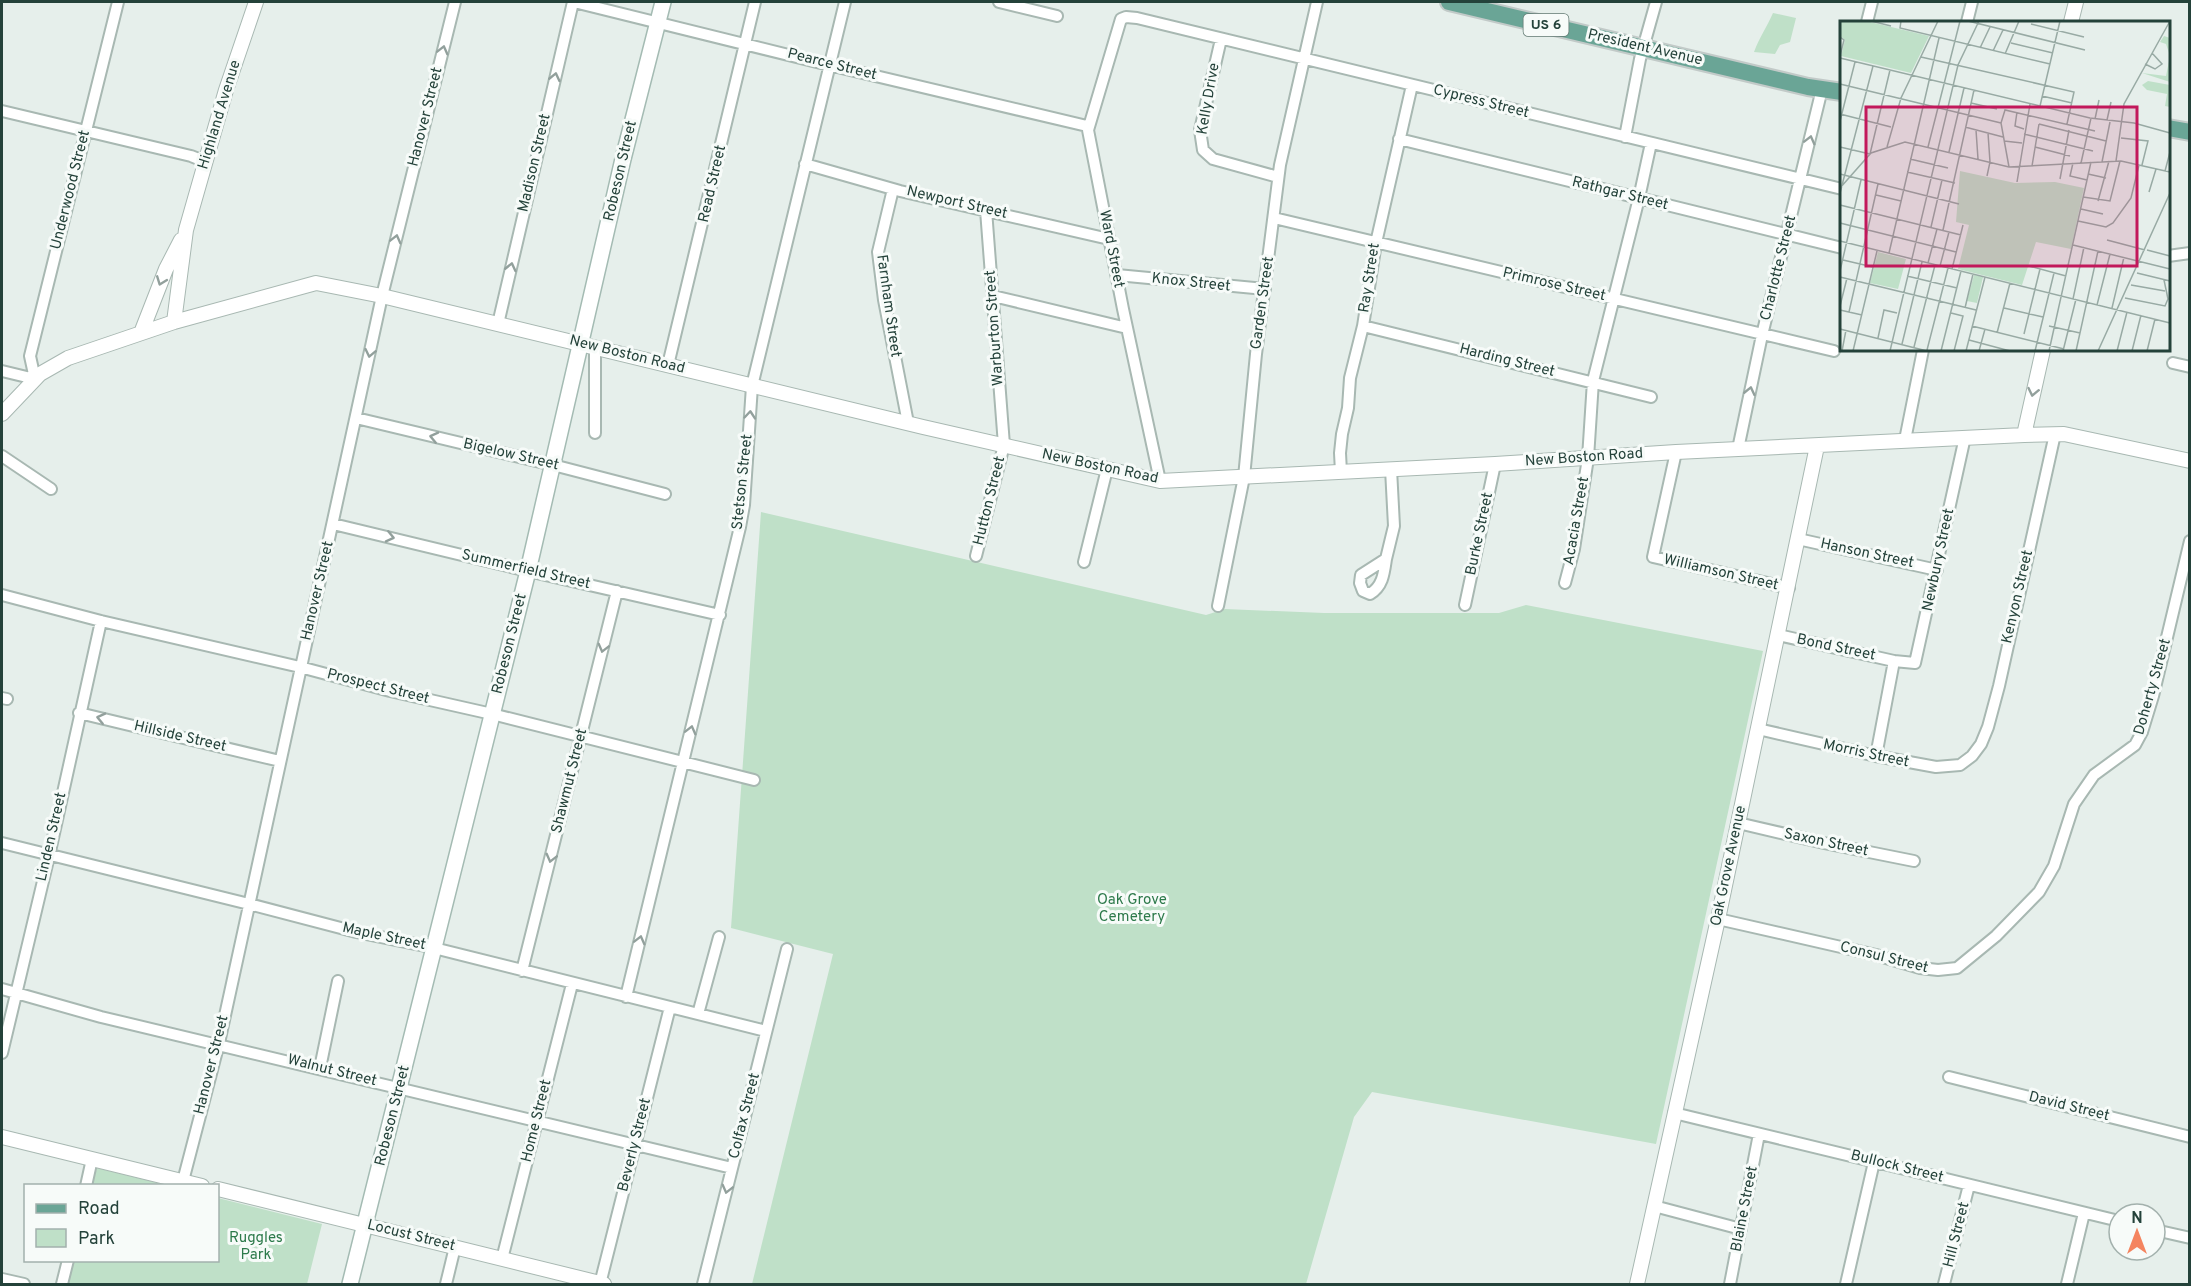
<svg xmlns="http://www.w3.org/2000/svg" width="2191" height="1286" viewBox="0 0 2191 1286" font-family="Overpass,sans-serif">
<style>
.green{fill:#bfe0c8}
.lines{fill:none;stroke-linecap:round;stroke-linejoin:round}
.minor-casing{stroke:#a8b8b2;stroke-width:14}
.tertiary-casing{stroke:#a8b8b2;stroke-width:16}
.secondary-casing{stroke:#a4bbb3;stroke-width:18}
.primary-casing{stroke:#c2cac8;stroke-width:20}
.minor{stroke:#fff;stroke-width:10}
.tertiary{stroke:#fff;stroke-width:14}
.secondary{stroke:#fff;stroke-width:15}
.primary{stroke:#6aa596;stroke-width:16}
.oneway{stroke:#92a09c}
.labels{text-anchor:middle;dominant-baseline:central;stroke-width:6;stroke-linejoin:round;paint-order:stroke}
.shield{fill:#f7fbf9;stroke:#637a73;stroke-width:1.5}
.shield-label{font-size:14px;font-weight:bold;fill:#24423a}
.street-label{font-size:15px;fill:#24423a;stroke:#f7fbf9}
.park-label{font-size:15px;fill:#2d7a4b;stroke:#f7fbf9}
.inset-road{fill:none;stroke:#98aaa4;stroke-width:1.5}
.view{fill:#c2185b;fill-opacity:0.15;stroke:#c2185b;stroke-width:3}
.inset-edge{fill:none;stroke:#24423a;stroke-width:3}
</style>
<rect width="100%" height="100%" fill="#e6efeb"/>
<path class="green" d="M1773 13 1796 18 1790 42 1780 45 1775 54 1754 52C1759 38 1767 27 1773 13Z
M761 512 1206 615 1225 609 1324 613H1499L1526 605 1763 651 1656 1144 1372 1092 1354 1117 1306 1284H752L833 954 731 928Z
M97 1168 166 1185H92Z
M218 1198 322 1224 307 1284H68L74 1261 218 1260Z"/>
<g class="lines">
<defs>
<path id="minor" d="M574 2 829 65 1087 126 1088 130
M999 2 1057 16
M1867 22 1872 2
M1967 22 1972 2
M1221 39 1200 130 1203 150 1213 159 1278 177
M2 111 191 156 206 162
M1625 137 1640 59 1656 2
M1399 139 1842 248
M805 164 900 191 1109 239
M893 189 878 252 884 300 908 423
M1274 218 1834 351
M2168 256 2190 253
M1117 275 1265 289
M993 296 1127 328
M498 324 573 2
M1363 326 1651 397
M595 347V433
M2173 363 2190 367
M668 365 755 2
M2 371 35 379 30 356 118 2
M356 418 553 465 665 494
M1905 440 1923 350
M1738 449 1762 335 1822 89
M1676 452 1653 557 1789 588
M2 456 51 489
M1341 472 1340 453 1342 434 1348 408 1350 378 1363 326 1376 243 1412 85
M1160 481 1123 309 1088 130 1121 19 1126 17 1137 18 1842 189
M333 524 528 571 720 615
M1798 539 1937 570
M976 556 1004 445 986 210
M1386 559C1384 573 1383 586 1370 594L1363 591 1360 583 1361 575Z
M1386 559 1394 526 1391 469
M1084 562 1107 469
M1565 583 1574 549 1588 458 1593 381 1639 198 1651 143
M2 595 101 621 300 667 390 691 492 714 754 780
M1465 605 1495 464
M1218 606 1244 477 1256 354 1280 165 1317 2
M1778 635 1894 661 1915 663 1965 437
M2 698 7 699
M79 713 280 761
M1758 729 1876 756 1936 767 1960 765 1972 756 1981 744 1988 727 1999 686 2055 434
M1876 756 1894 661
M1738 823 1824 843 1914 861
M2 843 249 904 356 932 430 947 766 1031
M1718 919 1876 955 1920 968 1938 970 1957 968 1996 936 2039 892 2054 866 2074 804 2094 775 2135 745 2142 732 2153 696 2190 541
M522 971 617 591
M2 989 101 1017 732 1168
M626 997 740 527 744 505 752 386 845 2
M698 1014 719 937
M2 1053 49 856 101 621
M320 1068 338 981
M1949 1077 2190 1137
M1674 1113 2119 1221
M183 1181 219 1043 382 296 455 2
M86 1186 92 1159
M1654 1206 1741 1229
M2155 1230 2190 1238
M502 1259 572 984
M2 1279 24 1284
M62 1284 68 1260
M446 1284 455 1247
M600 1284 670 1007
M703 1284 787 949
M1730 1284 1759 1134
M1846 1284 1874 1162
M1944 1284 1969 1185
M2067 1284 2084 1213"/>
<path id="tertiary" d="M2071 22 2076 2
M174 322 186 230 226 90 256 2
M141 333 166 269 181 240
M2 414 40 374 68 358 174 322 316 283 382 296 923 427 1160 481 1495 464 1676 452 2024 435 2064 434 2190 461
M2024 435 2043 350
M2 1137 202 1186
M218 1189 604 1284
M1637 1284 1718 919 1817 446"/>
<path id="secondary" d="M350 1284 528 571 623 159 663 2"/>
<path id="primary" d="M1449 2 1808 87 1842 92
M2168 128 2190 132"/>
</defs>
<use href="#minor" class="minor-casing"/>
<use href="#tertiary" class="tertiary-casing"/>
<use href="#secondary" class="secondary-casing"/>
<use href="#primary" class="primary-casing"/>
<use href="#minor" class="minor"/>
<use href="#tertiary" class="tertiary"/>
<use href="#secondary" class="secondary"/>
<use href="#primary" class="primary"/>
</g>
<defs><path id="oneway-chevron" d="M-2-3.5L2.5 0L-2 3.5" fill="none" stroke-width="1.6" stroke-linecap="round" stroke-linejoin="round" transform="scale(1.5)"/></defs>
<g class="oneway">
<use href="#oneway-chevron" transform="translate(443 50) rotate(-76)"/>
<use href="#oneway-chevron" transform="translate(555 77) rotate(-77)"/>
<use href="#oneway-chevron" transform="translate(1810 140) rotate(-76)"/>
<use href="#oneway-chevron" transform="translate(396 239) rotate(-76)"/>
<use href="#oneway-chevron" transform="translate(511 267) rotate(-77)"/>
<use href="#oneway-chevron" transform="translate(161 281) rotate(111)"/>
<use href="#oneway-chevron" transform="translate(370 353) rotate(102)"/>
<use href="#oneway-chevron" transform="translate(1750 391) rotate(-77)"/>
<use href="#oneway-chevron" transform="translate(2033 392) rotate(102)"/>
<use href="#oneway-chevron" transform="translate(750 415) rotate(-85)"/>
<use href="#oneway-chevron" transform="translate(434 437) rotate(-167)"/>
<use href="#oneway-chevron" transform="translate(390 537) rotate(13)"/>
<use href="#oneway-chevron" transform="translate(603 648) rotate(104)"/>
<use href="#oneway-chevron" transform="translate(101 718) rotate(-167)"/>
<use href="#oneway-chevron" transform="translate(691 730) rotate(-76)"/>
<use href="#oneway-chevron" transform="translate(551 858) rotate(104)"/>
<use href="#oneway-chevron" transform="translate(640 940) rotate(-76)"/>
<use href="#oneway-chevron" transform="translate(727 1189) rotate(104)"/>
</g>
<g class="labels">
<rect class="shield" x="1523.5" y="14" width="45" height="22" rx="4.5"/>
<g class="shield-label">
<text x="1546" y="25">US 6</text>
</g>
<g class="street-label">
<text transform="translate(1645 48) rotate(13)">President Avenue</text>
<text transform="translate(832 65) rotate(14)">Pearce Street</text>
<text transform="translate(1209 99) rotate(-80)">Kelly Drive</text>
<text transform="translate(1481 102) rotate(14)">Cypress Street</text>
<text transform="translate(220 115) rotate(-73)">Highland Avenue</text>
<text transform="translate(426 117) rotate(-76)">Hanover Street</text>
<text transform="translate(535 163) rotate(-77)">Madison Street</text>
<text transform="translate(621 171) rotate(-77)">Robeson Street</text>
<text transform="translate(713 184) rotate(-77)">Read Street</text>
<text transform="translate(71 190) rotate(-76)">Underwood Street</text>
<text transform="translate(1620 194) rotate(14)">Rathgar Street</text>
<text transform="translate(957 203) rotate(13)">Newport Street</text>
<text transform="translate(1111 249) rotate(79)">Ward Street</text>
<text transform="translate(1779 268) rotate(-76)">Charlotte Street</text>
<text transform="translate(1370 278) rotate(-81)">Ray Street</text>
<text transform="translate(1191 283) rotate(6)">Knox Street</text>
<text transform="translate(1554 285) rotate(13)">Primrose Street</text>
<text transform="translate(1263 303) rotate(-82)">Garden Street</text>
<text transform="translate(888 306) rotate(82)">Farnham Street</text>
<text transform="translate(995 328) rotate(-94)">Warburton Street</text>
<text transform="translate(627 355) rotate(14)">New Boston Road</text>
<text transform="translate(1507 361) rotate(14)">Harding Street</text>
<text transform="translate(511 455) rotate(13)">Bigelow Street</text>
<text transform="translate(1584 458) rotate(-4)">New Boston Road</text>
<text transform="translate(1100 467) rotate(12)">New Boston Road</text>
<text transform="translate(743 482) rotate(-84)">Stetson Street</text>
<text transform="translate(990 501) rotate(-76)">Hutton Street</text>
<text transform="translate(1577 521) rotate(-80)">Acacia Street</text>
<text transform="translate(1480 534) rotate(-78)">Burke Street</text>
<text transform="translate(1867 554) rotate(12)">Hanson Street</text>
<text transform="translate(1939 560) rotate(-78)">Newbury Street</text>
<text transform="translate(526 570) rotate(13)">Summerfield Street</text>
<text transform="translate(1721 573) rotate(13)">Williamson Street</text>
<text transform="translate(318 591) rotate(-77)">Hanover Street</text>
<text transform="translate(2018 597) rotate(-77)">Kenyon Street</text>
<text transform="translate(510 644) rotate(-76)">Robeson Street</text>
<text transform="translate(1836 648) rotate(12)">Bond Street</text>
<text transform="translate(378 687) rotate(14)">Prospect Street</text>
<text transform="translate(2153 687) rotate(-74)">Doherty Street</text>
<text transform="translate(180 737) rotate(13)">Hillside Street</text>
<text transform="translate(1866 754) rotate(12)">Morris Street</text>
<text transform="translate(570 781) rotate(-76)">Shawmut Street</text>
<text transform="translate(52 837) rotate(-77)">Linden Street</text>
<text transform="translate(1826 843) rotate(12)">Saxon Street</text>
<text transform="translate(1729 866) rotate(-78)">Oak Grove Avenue</text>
<text transform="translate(384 937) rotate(12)">Maple Street</text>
<text transform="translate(1884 958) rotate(14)">Consul Street</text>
<text transform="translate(212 1065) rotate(-76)">Hanover Street</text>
<text transform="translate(332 1071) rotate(14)">Walnut Street</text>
<text transform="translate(2069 1107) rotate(14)">David Street</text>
<text transform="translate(393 1116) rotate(-76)">Robeson Street</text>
<text transform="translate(745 1116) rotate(-76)">Colfax Street</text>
<text transform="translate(537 1121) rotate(-76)">Home Street</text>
<text transform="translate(635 1145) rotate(-76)">Beverly Street</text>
<text transform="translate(1897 1167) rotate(14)">Bullock Street</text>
<text transform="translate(1745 1209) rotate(-79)">Blaine Street</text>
<text transform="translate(1957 1235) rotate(-76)">Hill Street</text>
<text transform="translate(411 1236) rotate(14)">Locust Street</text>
</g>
<g class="park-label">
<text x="1132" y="900">Oak Grove<tspan x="1132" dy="17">Cemetery</tspan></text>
<text x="256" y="1238">Ruggles<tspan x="256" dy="17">Park</tspan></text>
</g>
</g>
<g transform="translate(1840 21)">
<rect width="330" height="330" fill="#e6efeb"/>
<path d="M0 0H26L89 15 71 52 1 35 5 19 0 15ZM324 15 330 17V61L302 52 326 55 330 35 326 23 320 21ZM308 60 330 64V86L325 85 327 73 307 69 302 64ZM120 150 175 162 215 161 244 167 231 228 196 221 182 264 118 248 129 204 116 201ZM38 231 66 238 58 268 30 262ZM134 254 143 256 137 282 127 280Z" fill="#bfe0c8"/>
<path class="inset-road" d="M31 0 51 5M61 0 60 7 210 43M128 0 245 29M191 3 244 16M0 16 4 19 0 35M171 22 213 32M140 27 150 6M153 30 163 9M165 33 179 0M81 36 234 71 227 103M0 37 250 97 294 102 330 112M305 43 315 48 322 43 312 32M0 63 161 102M202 75 232 82M131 82 157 88M200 85 220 0M177 91 175 105 184 108M0 93 51 106M255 98 259 79M267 99 271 81M0 100 15 41M199 103 266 120M125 106 163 116M136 109 138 138M184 113 253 130M281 117 308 120 302 144M164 120 182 122M0 126 30 133M47 126 61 77 98 0M88 126 120 0M195 126 230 135M109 131 124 67M30 133 50 49M70 138 108 147M276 140 284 83 330 0M262 141 270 101M233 142 230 155 247 159M241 142 251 97M192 145 199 103M169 146 161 102 165 89 255 110M325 150 330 131M67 151 115 162M0 153 119 183M248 153 266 157M147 155 150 141 148 112M220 158 229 109M177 161 190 83M0 167 31 132 65 121 169 146 281 140 330 151M309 171 316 148M0 172 33 45M36 174 61 180M243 176 270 180 280 140M258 180 269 140M0 184 121 214M241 188 263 193M238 200 266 206 273 202 291 177 299 144M0 202 116 231M91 206 102 159M103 209 134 69M267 219 305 229M0 220 330 302M233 224 330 248M307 229 330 235M49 232 99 17M3 239 33 246M88 242 97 208M100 245 109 211M189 245 226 255M112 248 123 204M0 250 21 159M297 252 330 260M67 255 117 267M0 256 136 289M291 264 325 270M285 277 325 285 328 278 324 259M233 278 244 226M257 284 270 233M0 285 7 257M125 287 133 253M164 287 203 296M272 287 284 236M0 289 22 294M9 291 38 163M111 292 123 295 114 330M132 305 224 328M209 305 240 312M0 308 87 330M157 312 170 262M184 313 200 248M38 317 44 289 57 292M129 319 170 330M62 323 82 241M74 326 95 244M87 329 108 247M2 330 6 309M13 330 37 230M50 330 118 44 139 0M101 330 121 250M126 330 145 256M139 330 145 308M195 330 214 252M209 330 251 141M223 330 236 278M236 330 258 230M258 330 330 172M277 330 287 291M292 330 301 294M307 330 315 298"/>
<path class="view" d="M26 86H297V245H26Z"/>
<rect width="330" height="330" class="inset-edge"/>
</g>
<rect width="2191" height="1286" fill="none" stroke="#24423a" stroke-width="6"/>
<rect x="24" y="1184" width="195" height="78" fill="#f7fbf9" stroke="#a3b1ad" stroke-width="1.5"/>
<rect x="36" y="1204" width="30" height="9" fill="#6aa596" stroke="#a3b1ad" stroke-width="1.5"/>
<text x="78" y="1214" font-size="18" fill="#24423a">Road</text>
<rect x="36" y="1229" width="30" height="18" fill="#bfe0c8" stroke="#a3b1ad" stroke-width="1.5"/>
<text x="78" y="1244" font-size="18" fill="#24423a">Park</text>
<g transform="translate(2137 1232)"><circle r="28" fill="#f7fbf9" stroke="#a3b1ad" stroke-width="1.5"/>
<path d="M0-4.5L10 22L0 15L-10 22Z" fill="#f4845f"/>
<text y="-9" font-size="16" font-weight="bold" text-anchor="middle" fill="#24423a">N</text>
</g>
</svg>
